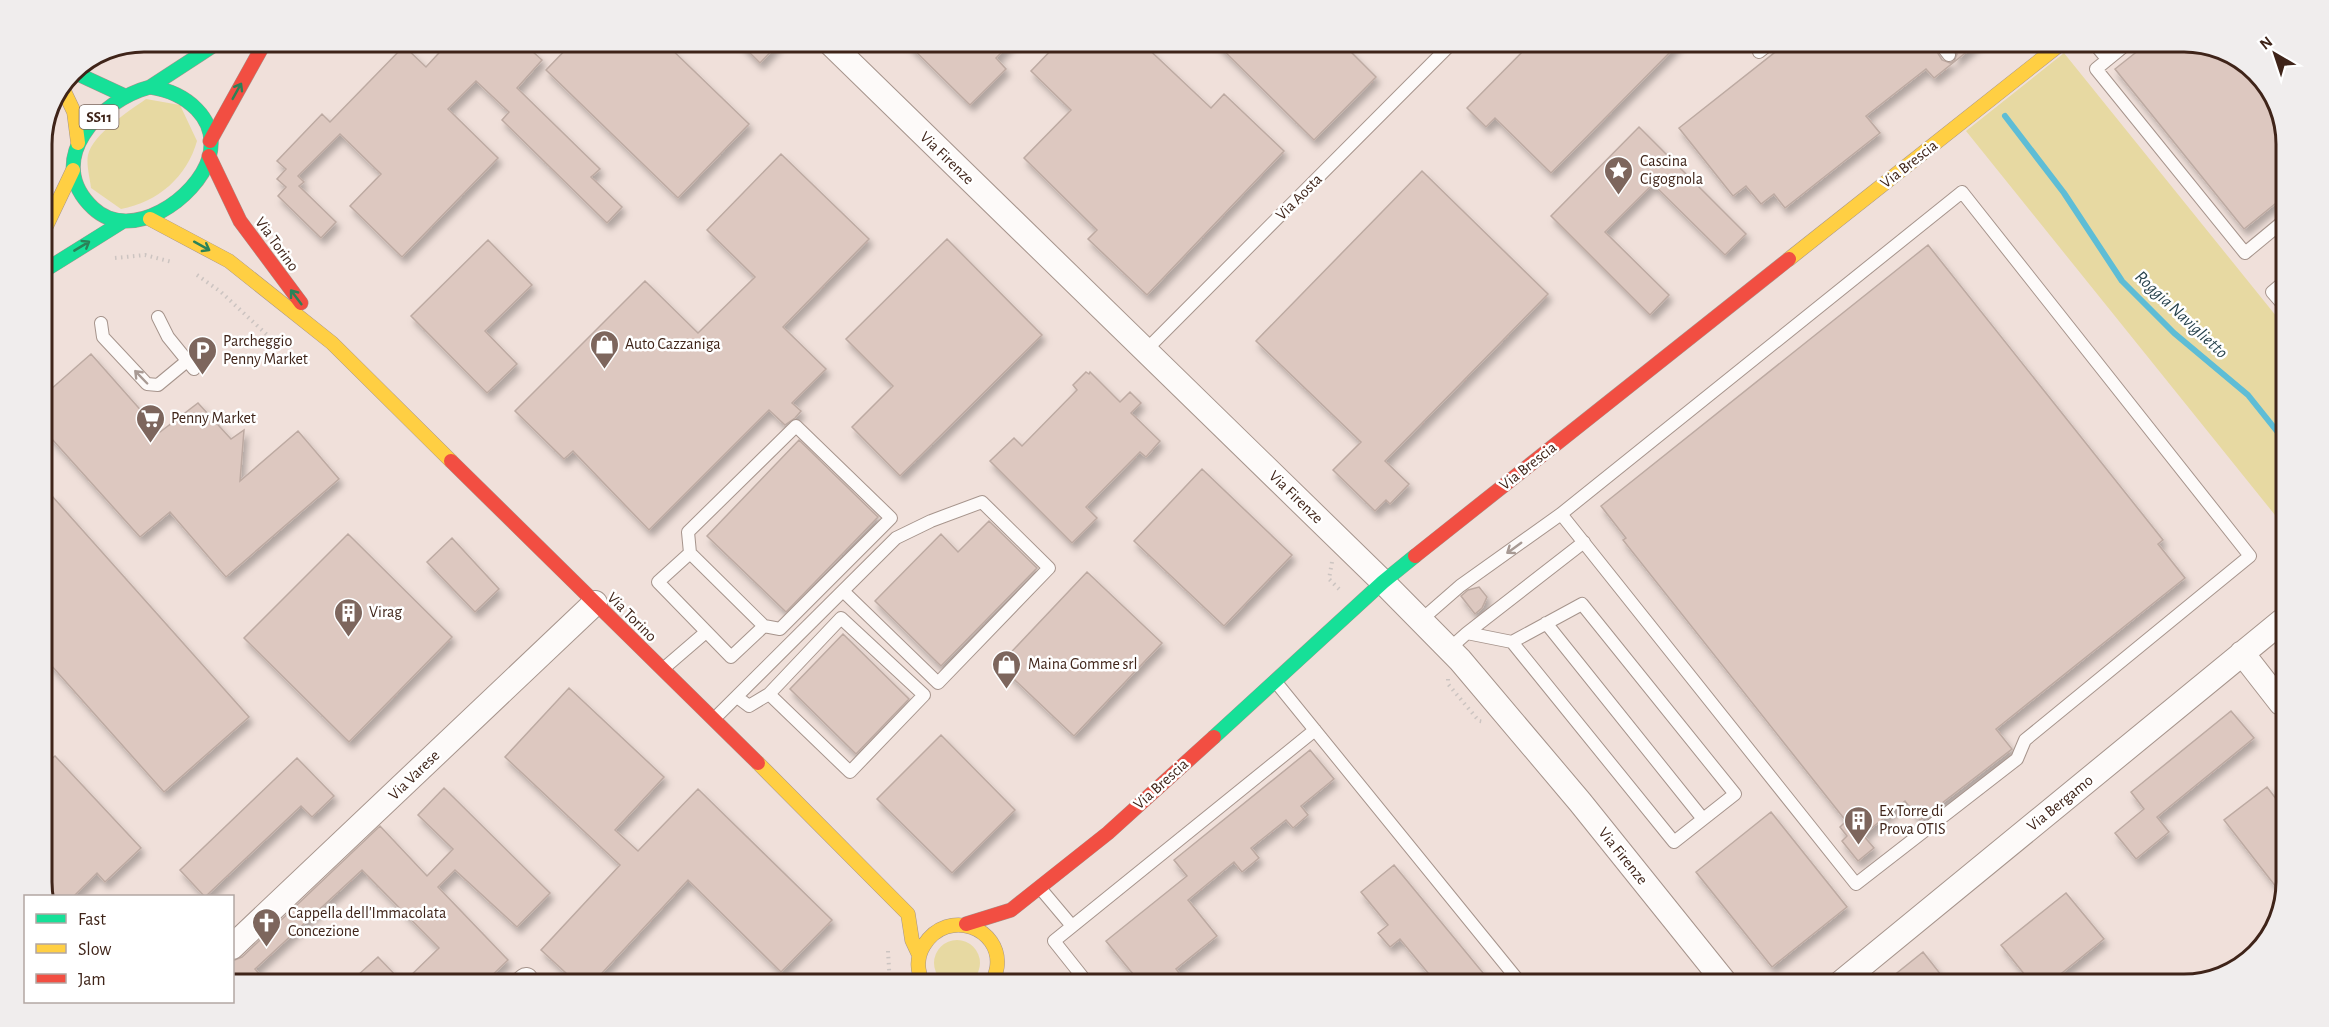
<svg xmlns="http://www.w3.org/2000/svg" width="2329" height="1027" viewBox="0 0 2329 1027" font-family="'Alegreya Sans',sans-serif">
<style>
.green{fill:#e7d9a2}
.lines{fill:none;stroke-linecap:round;stroke-linejoin:round}
.stream{stroke:#5ebdd6;stroke-width:6}
.building{fill:#ddc8c0;stroke:#bdaaa2;stroke-width:1.5;filter:url(#shadow)}
.lane-casing{stroke:#a6948c;stroke-width:14}
.street-casing{stroke:#a6948c;stroke-width:26}
.fast-casing{stroke:#a6948c;stroke-width:15}
.slow-casing{stroke:#a6948c;stroke-width:15}
.jam-casing{stroke:#a6948c;stroke-width:15}
.path{stroke:#ccc4c1;stroke-width:4;stroke-dasharray:1.5 4.5;stroke-linecap:butt}
.lane{stroke:#fdfaf9;stroke-width:12}
.street{stroke:#fdfaf9;stroke-width:24}
.fast{stroke:#16e098;stroke-width:14}
.slow{stroke:#ffcf43;stroke-width:14}
.jam{stroke:#f24e42;stroke-width:14}
.oneway{stroke:#2a8258}
.oneway2{stroke:#a89a94}
.labels{text-anchor:middle;dominant-baseline:central;stroke-width:5;stroke-linejoin:round;paint-order:stroke}
.shield{fill:#fff;stroke:#79665e;stroke-width:1.5}
.shield-label{font-size:15px;font-weight:bold;fill:#3f2419}
.street-label{font-size:16px;fill:#3f2419;stroke:#fff}
.poi-label{font-size:16px;fill:#3f2419;stroke:#fff;text-anchor:start}
.water-label{font-size:18px;font-style:italic;fill:#28434d;stroke:#fff}
.rim{fill:none;stroke:#3f2419;stroke-width:3}
</style>
<defs>
<filter id="shadow"><feDropShadow dx="3.5" dy="6" stdDeviation="3" flood-color="#0004"/></filter>
</defs>
<rect width="100%" height="100%" fill="#f0e0da"/>
<path class="green" d="M2064 53 2285 327 2283 525 1966 131Z
M146 99 180 105 197 141C187 177 158 202 121 209L91 188C90 179 86 164 88 155 93 134 129 111 146 99Z
M934 963a23 23 0 1 1 46 0a23 23 0 1 1-46 0Z"/>
<g class="lines">
<path class="stream" d="M2005 116 2064 193 2122 281 2174 333 2248 395 2284 440"/>
</g>
<path class="building" d="M449 42H522L542 60 517 88 600 169 591 177 622 207 607 223 502 120 509 112 476 81 448 109 498 158 402 257 350 206 381 174 340 134 298 176 304 182 299 186 336 222 321 238 278 196 286 187 277 179 286 169 277 161 322 114 330 122 404 46 426 67Z
M573 42H664L749 124 678 198 546 70Z
M739 42H780L760 63Z
M906 42H1012L996 58 1006 69 970 105Z
M1059 42H1141L1211 108 1224 94 1284 151 1147 295 1088 239 1097 230 1024 158 1071 110 1031 71Z
M1215 42H1341L1376 77 1314 140Z
M1532 42H1680L1551 173 1495 118 1486 127 1467 108Z
M1788 42H1931L1942 60 1950 63 1954 61 1957 54 1949 42H1979L1934 78 1926 69 1866 116 1880 133 1785 208 1774 194 1761 204 1746 186 1733 196 1679 128Z
M2149 42H2184L2223 50 2266 82 2287 138 2286 195 2244 229 2115 69Z
M1639 127 1746 234 1725 255 1653 184 1605 232 1669 295 1650 315 1551 216Z
M781 154 869 239 783 327 826 369 792 403 801 411 795 418 785 425 769 410 649 530 573 451 564 459 515 411 645 281 698 333 755 277 707 230Z
M1422 171 1548 294 1385 461 1409 484 1390 504 1386 500 1375 511 1333 470 1361 442 1256 341Z
M947 239 1042 335 900 476 852 427 893 386 846 339Z
M488 240 532 285 485 331 517 364 487 393 411 316Z
M1928 245 2163 540 2158 544 2185 578 1996 729 2012 749 1920 820 1905 801 1863 835 1874 848 1858 861 1842 841 1847 836 1840 827 1846 821 1623 540 1626 538 1601 506Z
M91 354 160 432 198 403 231 439 244 430 240 481 298 431 339 479 226 577 170 512 140 537 42 428V397Z
M1086 372 1089 374 1090 372 1120 402 1130 392 1141 403 1131 413 1160 441 1146 457 1140 452 1086 507 1097 518 1072 543 990 461 1014 438 1022 446 1077 390 1073 385Z
M799 440 878 517 786 612 707 536Z
M1202 469 1292 555 1224 626 1134 541Z
M52 496 249 717 164 792 42 655V505Z
M989 521 1037 568 941 666 875 601 941 534 958 552Z
M348 534 452 637 349 742 244 638Z
M452 538 499 589 475 612 427 562Z
M1087 572 1162 643 1074 736 999 665Z
M1479 587 1487 597 1482 608 1475 614 1461 596 1468 590Z
M843 634 909 699 856 754 790 689Z
M569 688 664 777 615 830 638 851 698 789 832 920 781 972 688 880 591 985H579L541 950 620 865 505 757Z
M2231 711 2254 738 2157 817 2169 832 2136 859 2115 833 2144 809 2131 792Z
M941 735 1015 810 952 873 877 799Z
M1310 750 1334 779 1301 806 1308 815 1293 828 1286 820 1251 848 1259 858 1242 872 1234 862 1188 900 1217 936 1176 969 1188 985H1142L1106 941 1187 876 1174 860Z
M55 756 141 848 105 882 97 873 73 897H45L42 889V767Z
M297 758 334 796 312 817 301 806 205 897 180 870Z
M2267 787 2280 804V892L2224 820Z
M444 788 550 893 517 927 455 870 438 887 508 960 482 985H347L378 957 403 983 439 948 362 870 255 969 269 985H232V961L242 957 380 826 427 876 453 849 418 815Z
M1771 812 1847 907 1772 967 1696 872Z
M1394 865 1493 985H1438L1400 939 1390 947 1378 933 1388 925 1361 892Z
M2066 893 2104 939 2047 985H2033L2001 945Z
M1923 952 1949 985H1882Z"/>
<g class="lines">
<defs>
<path id="lane" d="M1939 42 1949 55
M2093 42 2107 59
M2129 42 2096 69 2245 253 2286 219
M1759 52 1772 42
M2285 307 2272 292 2285 281
M158 317 168 337 194 369
M101 323 103 337 147 384 158 385 187 361
M1145 351 1453 42
M690 553 688 532 796 426 891 518 780 629 764 626
M690 553 764 626 731 657 658 582Z
M1421 620 1460 586 1561 514 1962 192 2250 556 2025 740 2017 759 1856 884 1561 514
M1546 623 1703 819
M1467 633 1584 542
M1449 649 1467 633 1512 642 1674 842 1735 794 1582 604 1512 642
M663 669 706 632
M1275 681 1522 985
M737 697 749 706 769 694 841 618 924 695 850 772 769 694
M714 719 896 538 931 521 982 502 1049 568 938 683 843 591
M1040 888 1072 926
M1089 985 1054 941 1315 730"/>
<path id="street" d="M829 42 1383 582 1460 660 1580 802 1727 985
M2242 653 2281 703
M232 947 595 603
M520 985 526 980
M1838 985 2282 621"/>
<path id="fast" d="M75 70 82 76 123 95
M150 87C185 92 220 118 209 158 197 198 131 244 93 208 42 160 100 100 150 87Z
M150 87 219 42
M42 272 122 222
M1214 737 1383 582 1415 556"/>
<path id="slow" d="M64 91 74 112 78 143
M150 219 229 261 332 343 451 461
M42 235 73 170
M1789 259 2063 42
M758 763 908 914 912 940 919 955
M924 985C917 972 916 958 924 945 948 907 1002 928 997 967 996 973 994 979 992 985"/>
<path id="jam" d="M210 141 265 42
M209 156 240 221 301 303
M451 461 758 763
M1415 556 1789 259
M966 924 1011 910 1108 833 1214 737"/>
</defs>
<use href="#lane" class="lane-casing"/>
<use href="#street" class="street-casing"/>
<use href="#fast" class="fast-casing"/>
<use href="#slow" class="slow-casing"/>
<use href="#jam" class="jam-casing"/>
<path class="path" d="M115 258 145 255 172 262
M197 275 221 292 279 346H295
M1332 562 1329 579 1339 589
M1448 679V684L1479 721 1485 722
M888 951 890 985"/>
<use href="#lane" class="lane"/>
<use href="#street" class="street"/>
<use href="#fast" class="fast"/>
<use href="#slow" class="slow"/>
<use href="#jam" class="jam"/>
</g>
<defs><path id="oneway-shaft" d="M-6 0H5M1.5-3L5.5 0L1.5 3" fill="none" stroke-width="1.6" stroke-linecap="round" stroke-linejoin="round" transform="scale(1.5)"/></defs>
<g class="oneway">
<use href="#oneway-shaft" transform="translate(237 91) rotate(-61)"/>
<use href="#oneway-shaft" transform="translate(82 246) rotate(-31)"/>
<use href="#oneway-shaft" transform="translate(202 246) rotate(29)"/>
<use href="#oneway-shaft" transform="translate(296 297) rotate(-127)"/>
</g>
<g class="oneway2">
<use href="#oneway-shaft" transform="translate(141 377) rotate(-134)"/>
<use href="#oneway-shaft" transform="translate(1514 548) rotate(144)"/>
</g>
<defs>
<symbol id="sight-pin" viewBox="-11 -11 22 30"><path d="M0 17L-7.5 6A9.5 9.5 0 1 1 7.5 6Z" fill="#7d665d" stroke="#fff"/><path d="M0-6L1.8-2.2L6-1.7L2.9 1.2L3.7 5.4L0 3.3L-3.7 5.4L-2.9 1.2L-6-1.7L-1.8-2.2Z" fill="#fff"/></symbol>
<symbol id="shop-pin" viewBox="-11 -11 22 30"><path d="M0 17L-7.5 6A9.5 9.5 0 1 1 7.5 6Z" fill="#7d665d" stroke="#fff"/><path d="M-5-2.5h2.3a2.7 3.5 0 0 1 5.4 0H5L5.5 6h-11ZM-1.5-2.5h3a1.5 2.3 0 0 0-3 0Z" fill="#fff"/></symbol>
<symbol id="parking-pin" viewBox="-11 -11 22 30"><path d="M0 17L-7.5 6A9.5 9.5 0 1 1 7.5 6Z" fill="#7d665d" stroke="#fff"/><path d="M-3.5-5.5H1a3.5 3.5 0 0 1 0 7H-1V5.5H-3.5ZM-1-3.4V-.6H.8a1.4 1.4 0 0 0 0-2.8Z" fill="#fff"/></symbol>
<symbol id="supermarket-pin" viewBox="-11 -11 22 30"><path d="M0 17L-7.5 6A9.5 9.5 0 1 1 7.5 6Z" fill="#7d665d" stroke="#fff"/><path d="M-6-5.5h2.5l.6 2H6L4.5 2H-2.5L-4.4-4H-6ZM-1.5 3.2a1.3 1.3 0 1 0 .1 0ZM3 3.2a1.3 1.3 0 1 0 .1 0Z" fill="#fff"/></symbol>
<symbol id="building-pin" viewBox="-11 -11 22 30"><path d="M0 17L-7.5 6A9.5 9.5 0 1 1 7.5 6Z" fill="#7d665d" stroke="#fff"/><path d="M-4-6H4V6H1V3H-1V6H-4ZM-2.5-4.3h1.7v1.8h-1.7ZM.8-4.3h1.7v1.8H.8ZM-2.5-1h1.7V.8h-1.7ZM.8-1h1.7V.8H.8Z" fill="#fff"/></symbol>
<symbol id="church-pin" viewBox="-11 -11 22 30"><path d="M0 17L-7.5 6A9.5 9.5 0 1 1 7.5 6Z" fill="#7d665d" stroke="#fff"/><path d="M-1.2-6h2.4v3.5h3.3v2.4h-3.3V6h-2.4V-.1h-3.3v-2.4h3.3Z" fill="#fff"/></symbol>
</defs>
<g fill-rule="evenodd">
<use href="#sight-pin" x="1602" y="154" width="33" height="45"/>
<use href="#shop-pin" x="588" y="328" width="33" height="45"/>
<use href="#parking-pin" x="186" y="334" width="33" height="45"/>
<use href="#supermarket-pin" x="134" y="402" width="33" height="45"/>
<use href="#building-pin" x="332" y="596" width="33" height="45"/>
<use href="#shop-pin" x="990" y="648" width="33" height="45"/>
<use href="#building-pin" x="1842" y="804" width="33" height="45"/>
<use href="#church-pin" x="250" y="906" width="33" height="45"/>
</g>
<g class="labels">
<rect class="shield" x="79.5" y="105" width="39" height="24" rx="4.5"/>
<g class="shield-label">
<text x="99" y="117">SS11</text>
</g>
<g class="street-label">
<text transform="translate(947 158) rotate(44)">Via Firenze</text>
<text transform="translate(1909 164) rotate(-38)">Via Brescia</text>
<text transform="translate(1299 197) rotate(-45)">Via Aosta</text>
<text transform="translate(277 244) rotate(54)">Via Torino</text>
<text transform="translate(1528 466) rotate(-38)">Via Brescia</text>
<text transform="translate(1296 497) rotate(44)">Via Firenze</text>
<text transform="translate(632 617) rotate(45)">Via Torino</text>
<text transform="translate(414 775) rotate(-44)">Via Varese</text>
<text transform="translate(1161 784) rotate(-42)">Via Brescia</text>
<text transform="translate(2060 803) rotate(-39)">Via Bergamo</text>
<text transform="translate(1623 856) rotate(51)">Via Firenze</text>
</g>
<g class="poi-label">
<text x="1640" y="161">Cascina<tspan x="1640" dy="18">Cigognola</tspan></text>
<text x="223" y="341">Parcheggio<tspan x="223" dy="18">Penny Market</tspan></text>
<text x="625" y="344">Auto Cazzaniga</text>
<text x="171" y="418">Penny Market</text>
<text x="369" y="612">Virag</text>
<text x="1028" y="664">Maina Gomme srl</text>
<text x="1879" y="811">Ex Torre di<tspan x="1879" dy="18">Prova OTIS</tspan></text>
<text x="288" y="913">Cappella dell'Immacolata<tspan x="288" dy="18">Concezione</tspan></text>
</g>
<g class="water-label">
<text transform="translate(2181 315) rotate(43)">Roggia Naviglietto</text>
</g>
</g>
<path d="M0 0H2329V1027H0ZM144 52H2184A92 92 0 0 1 2276 144V882A92 92 0 0 1 2184 974H144A92 92 0 0 1 52 882V144A92 92 0 0 1 144 52Z" fill="#f0eded" fill-rule="evenodd"/>
<path class="rim" d="M144 52H2184A92 92 0 0 1 2276 144V882A92 92 0 0 1 2184 974H144A92 92 0 0 1 52 882V144A92 92 0 0 1 144 52Z"/>
<rect x="24" y="895" width="210" height="108" fill="#ffffff" stroke="#b2a7a3" stroke-width="1.5"/>
<rect x="36" y="914" width="30" height="9" fill="#16e098" stroke="#b2a7a3" stroke-width="1.5"/>
<text x="78" y="925" font-size="18" fill="#3f2419">Fast</text>
<rect x="36" y="944" width="30" height="9" fill="#ffcf43" stroke="#b2a7a3" stroke-width="1.5"/>
<text x="78" y="955" font-size="18" fill="#3f2419">Slow</text>
<rect x="36" y="974" width="30" height="9" fill="#f24e42" stroke="#b2a7a3" stroke-width="1.5"/>
<text x="78" y="985" font-size="18" fill="#3f2419">Jam</text>
<g transform="translate(2275 54) rotate(321)" stroke="#ffffff" stroke-width="4.5" paint-order="stroke">
<path d="M0-4.5L10 22L0 15L-10 22Z" fill="#3f2419"/>
<text y="-9" font-size="16" font-weight="bold" text-anchor="middle" fill="#3f2419">N</text>
</g>
</svg>
